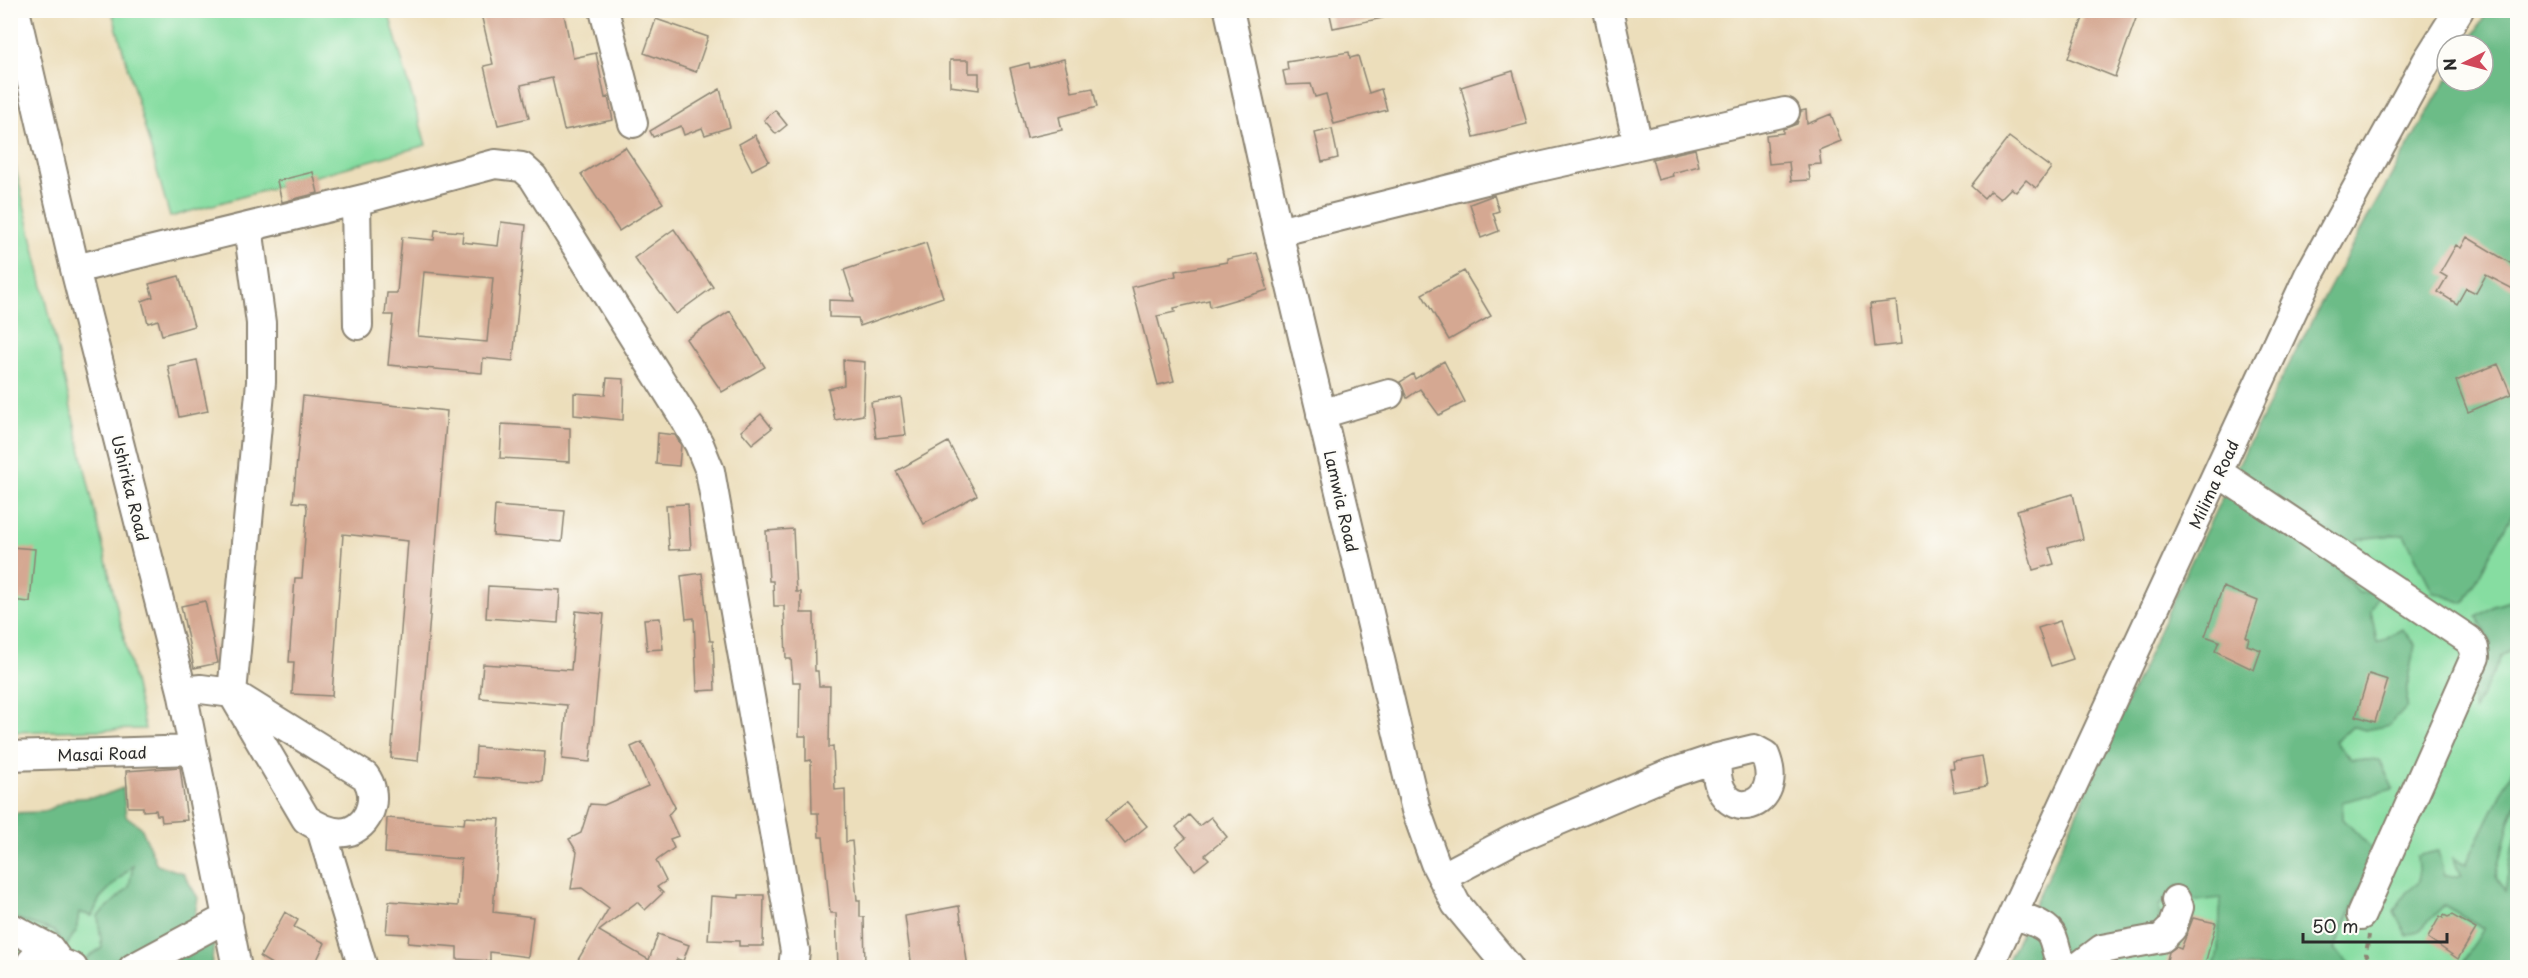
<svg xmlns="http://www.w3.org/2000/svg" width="2528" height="978" viewBox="0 0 2528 978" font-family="'Playpen Sans',sans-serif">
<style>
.green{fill:#86dda1;stroke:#588466;stroke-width:1.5}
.forest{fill:#6cbc87;stroke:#4c7459;stroke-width:1.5}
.building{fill:#d5a892;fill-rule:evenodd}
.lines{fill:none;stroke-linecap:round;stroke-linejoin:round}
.minor-casing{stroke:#8c8473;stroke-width:32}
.path{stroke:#8c8473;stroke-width:4;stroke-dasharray:4.5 4.5;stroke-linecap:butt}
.minor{stroke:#fff;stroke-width:28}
.labels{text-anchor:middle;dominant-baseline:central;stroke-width:4.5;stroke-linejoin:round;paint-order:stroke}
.street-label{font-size:16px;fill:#2b2b2b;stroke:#fdfcf7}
</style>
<rect width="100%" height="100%" fill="#fdfcf7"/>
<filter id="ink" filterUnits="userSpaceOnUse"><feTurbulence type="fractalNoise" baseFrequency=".0167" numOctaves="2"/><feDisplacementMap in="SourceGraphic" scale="12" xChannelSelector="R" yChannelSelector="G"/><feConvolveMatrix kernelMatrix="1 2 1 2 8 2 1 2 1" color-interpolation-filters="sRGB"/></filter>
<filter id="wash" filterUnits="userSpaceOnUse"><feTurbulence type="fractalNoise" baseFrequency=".008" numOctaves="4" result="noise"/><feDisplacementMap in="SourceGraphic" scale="24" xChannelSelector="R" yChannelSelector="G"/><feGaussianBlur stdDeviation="1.35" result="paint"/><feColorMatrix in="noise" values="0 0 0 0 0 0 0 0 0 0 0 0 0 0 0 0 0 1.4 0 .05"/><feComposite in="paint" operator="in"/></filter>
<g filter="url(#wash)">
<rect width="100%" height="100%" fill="#ecdebb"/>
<path class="green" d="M127 10 388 11 426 145 170 217 113 15Z
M11 148 145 729 11 732Z
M2517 505V599L2494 606 2492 643 2472 692 2474 709 2501 657 2517 646V761L2466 864 2454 859 2462 876C2440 877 2423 879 2406 893L2420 930 2444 905 2485 929 2460 967H2353L2334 950 2376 854 2343 819 2342 801 2393 788 2380 761 2350 759 2335 743 2352 726 2365 730 2407 707 2408 678 2415 645 2377 644 2370 611 2341 573 2358 538 2404 534 2433 592 2464 603Z
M2517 800V835L2513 844 2505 892 2496 878 2509 823Z
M133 864 130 887 98 916 102 948 89 956 79 967H11L10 917 54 931 65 947 76 931 79 912 92 916 100 898Z
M2177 886 2221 898 2218 953 2214 967 2059 968 2159 906Z"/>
<path class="forest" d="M2488 11H2517V505L2464 603 2433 592 2404 534 2358 539 2341 573 2359 593 2380 592 2371 611 2377 643 2402 629 2415 645 2408 678 2407 707 2390 725 2365 730 2352 726 2335 742 2351 759 2380 761 2393 789 2342 802 2343 819 2376 853 2334 949 2353 967H2214L2218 952 2221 898 2196 901 2177 886 2159 906 2160 931 2059 967 2004 968C2070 834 2127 698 2190 564 2268 399 2354 237 2447 79L2483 81V45H2467Z
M2517 599V646L2501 657 2474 711 2472 692 2492 643 2477 617 2494 606Z
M2517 761V800L2509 823 2496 877 2505 891 2513 844 2517 835V967H2460L2484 928 2444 905 2420 930 2407 936 2394 911 2406 893 2419 882 2417 856 2438 851 2444 876H2462L2453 858 2466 864Z
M123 788 126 816 141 827 157 865 183 873 198 898 194 921 214 945 211 967H165L173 960 161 946 116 967H79L89 956 102 948 98 916 129 887 133 865 100 898 92 916 79 912 76 931 65 948 54 931 11 917 10 813 43 812 70 799 102 796Z"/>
<g id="blocks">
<path class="building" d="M480 10H563L573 58 596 53 605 98 608 97 613 120 564 130 552 78 521 85 529 118 498 125 484 66 493 64Z
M1329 10H1382L1383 18 1333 28Z
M2086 10H2139L2115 77 2068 58Z
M656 19 708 37 696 72 644 53Z
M1349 52 1350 58 1358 56 1369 93 1381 89 1387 110 1334 124 1326 94 1315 97 1311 84 1286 85 1283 71 1288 70 1287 62Z
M1064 59 1072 92 1093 88 1097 107 1059 117 1062 130 1027 138 1010 68 1029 63 1030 68Z
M950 60H969V73H979V90L950 86Z
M1513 71 1527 124 1474 137 1461 87Z
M720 89 730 127 705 135 702 128 684 135 681 126 653 137 650 131Z
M775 110 787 125 776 134 764 120Z
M1806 110 1807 124 1831 114 1841 141 1819 150 1821 164 1808 165 1810 180 1791 181 1789 162 1769 164 1766 135 1783 133V129L1797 124 1801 111Z
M1332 129 1338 158 1322 162 1315 133Z
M755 135 769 161 752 170 739 144Z
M2009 137 2051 168 2036 188 2026 180 2016 192 2011 188 2000 199 1990 191 1984 198 1971 186Z
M625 147 663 203 619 231 581 174Z
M1695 149 1699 166 1672 173 1673 176 1658 180 1652 159Z
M313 172 318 193 282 202 277 181Z
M1494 195 1499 211 1493 213 1499 231 1481 238 1470 204Z
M501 222 526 225 513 361 483 358 482 373 388 365 393 315H385L387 293H397L402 237 434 240 435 230 463 232 462 242 498 246ZM424 272 493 278 487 342 418 336Z
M674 229 713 287 676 314 634 258Z
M2467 237 2517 267V281L2513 289 2486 275 2476 293 2466 288 2457 304 2438 292 2447 277 2440 273 2456 245 2461 248Z
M926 243 943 297 860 326 858 318 829 317V300L854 301 844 270Z
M1257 253 1268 290 1210 307 1209 300 1174 308 1175 312 1157 316 1174 381 1158 385 1132 287 1176 276 1175 271 1227 262V259Z
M1464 271 1491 316 1449 340 1422 294Z
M179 276 194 326 162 335 158 320 148 323 142 301 153 297 149 284Z
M1896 301 1901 344 1875 347 1870 304Z
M730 311 765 367 722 392 686 339Z
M197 360 208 411 179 417 168 366Z
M843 360 865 362 863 415 835 420 828 389 844 385Z
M1444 361 1465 402 1439 415 1420 389 1407 398 1400 382 1413 374 1415 379Z
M2498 364 2511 394 2468 412 2456 381Z
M607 378 624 379 623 420 574 415V393L605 395Z
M303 396 447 411 418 761 391 758 408 541 343 534 332 696 292 694 294 662H289L295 578H302L307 509 306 503 293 502Z
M901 397 906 435 876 438 871 402Z
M761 414 772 428 752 444 741 431Z
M502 424 570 428V462L500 458Z
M658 433 675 435 681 445 679 466 656 464Z
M948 442 977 495 924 524 896 471Z
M2073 494 2083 539 2049 548 2054 564 2033 570 2017 510Z
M688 504 691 549 669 550 666 505Z
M495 506 565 511 562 542 493 536Z
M793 529 796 592H801V613H814L815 671H818L819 686H830L829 747 833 746 835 790 845 789 846 842 852 841 857 900H860V917H864L865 967H838L836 913H830L823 837H819L818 813H812L811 760 806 761V736H799L800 682H793L791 659H786L784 606H774L773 581H769L766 531Z
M10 547 35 549 30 602 10 600Z
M702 573 710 641H713L715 690 697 691 694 618 686 619 681 576Z
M488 586 560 590 558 623 486 618Z
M2223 587 2258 601 2246 637 2249 638 2247 645 2261 650 2254 670 2215 651 2219 641 2205 636Z
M205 601 218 663 194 668 181 606Z
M576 611 604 614 590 762 562 759 567 705 480 698 483 664 571 670Z
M660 618 663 649 647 650 644 619Z
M2060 621 2073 659 2051 666 2038 628Z
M2369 674 2388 680 2375 722 2356 716Z
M642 742 675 807 668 815 678 836 670 839 674 848 656 861 666 881 657 887 663 893 645 910 637 902 599 931 649 960 658 934 689 945 683 961 677 959 673 968H573L609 908 582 888 571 889 577 852 569 839 581 833 590 804 604 805 648 786 631 747Z
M476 747 545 752 542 782 474 777Z
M1982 756 1987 786 1954 792 1950 768H1954L1953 761Z
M180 767 187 820 162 822 161 815H157L156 810 143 811V807H128L126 771Z
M1127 802 1147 826 1125 844 1105 819Z
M1189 815 1199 826 1211 817 1227 837 1205 855 1209 859 1195 870 1176 846 1186 838 1176 827Z
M465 817 500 819 493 912 533 917 528 957 490 952V961L457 959V947L408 943 409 934 386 933 389 901 458 906 461 859 385 853 387 818 464 824Z
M739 895H764L763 946H739V941L708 940 711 896 739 898Z
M959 906 968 968H912L905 916Z
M285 912 298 920 294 927 325 943 314 966 307 962 305 968H278L260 957Z
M2444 915 2448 917 2452 915 2476 929 2458 959 2428 938 2440 916 2443 918Z
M2193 918 2216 923 2204 968H2165L2169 952 2176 947 2181 949Z"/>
</g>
</g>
<g filter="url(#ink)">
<use href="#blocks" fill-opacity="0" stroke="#8c8473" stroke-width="1.5"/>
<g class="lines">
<defs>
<path id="minor" d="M15 10 75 269 182 691 237 968
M604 10 633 123
M1229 10 1278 232 1416 810 1435 863 1456 904 1509 968
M1608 10 1638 145
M356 201 358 325
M1278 232 1526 170 1785 112
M75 269 367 198 495 164 522 167 533 177 683 416 699 444 710 471 795 951 793 968
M1321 414 1389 394
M2219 473 2469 640 2474 648 2475 657 2361 915
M182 691 201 689 232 693 365 776C378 793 373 822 350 831 335 836 318 827 306 819L232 693 261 382V323L248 227
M1754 749 1765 755C1789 813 1710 829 1717 758Z
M10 756 194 750
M321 829 363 968
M1442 877 1512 840 1666 775 1717 758
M2014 914C2025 919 2047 924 2052 936 2057 947 2056 957 2064 968
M10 927 49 948 59 962 73 968
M28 968 32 961 49 948
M133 968 228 917
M1988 968 2309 275 2427 61 2459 10
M2077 968 2102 949 2162 938 2172 928 2179 907 2176 900"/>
</defs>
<use href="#minor" class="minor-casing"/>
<path class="path" d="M2369 935 2366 954 2376 968"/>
<use href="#minor" class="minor"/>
</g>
</g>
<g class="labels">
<g class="street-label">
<text transform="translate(2213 484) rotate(-65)">Milima Road</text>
<text transform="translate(131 488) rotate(76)">Ushirika Road</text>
<text transform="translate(1342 501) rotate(77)">Lamwia Road</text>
<text transform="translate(102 753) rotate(-2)">Masai Road</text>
</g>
</g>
<rect width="2528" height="978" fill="none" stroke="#fdfcf7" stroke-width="36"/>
<g transform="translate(2465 63) rotate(264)"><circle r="28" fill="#fdfcf7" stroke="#a9a8a5" stroke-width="1.5"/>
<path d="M0-4.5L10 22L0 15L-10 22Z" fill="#d1495b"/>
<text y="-9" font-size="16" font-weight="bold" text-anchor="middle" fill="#2b2b2b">N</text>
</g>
<path d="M2303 933v9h144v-9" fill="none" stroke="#2b2b2b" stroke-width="3"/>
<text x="2312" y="933" font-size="18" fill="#2b2b2b" stroke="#fdfcf7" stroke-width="4.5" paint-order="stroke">50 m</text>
</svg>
